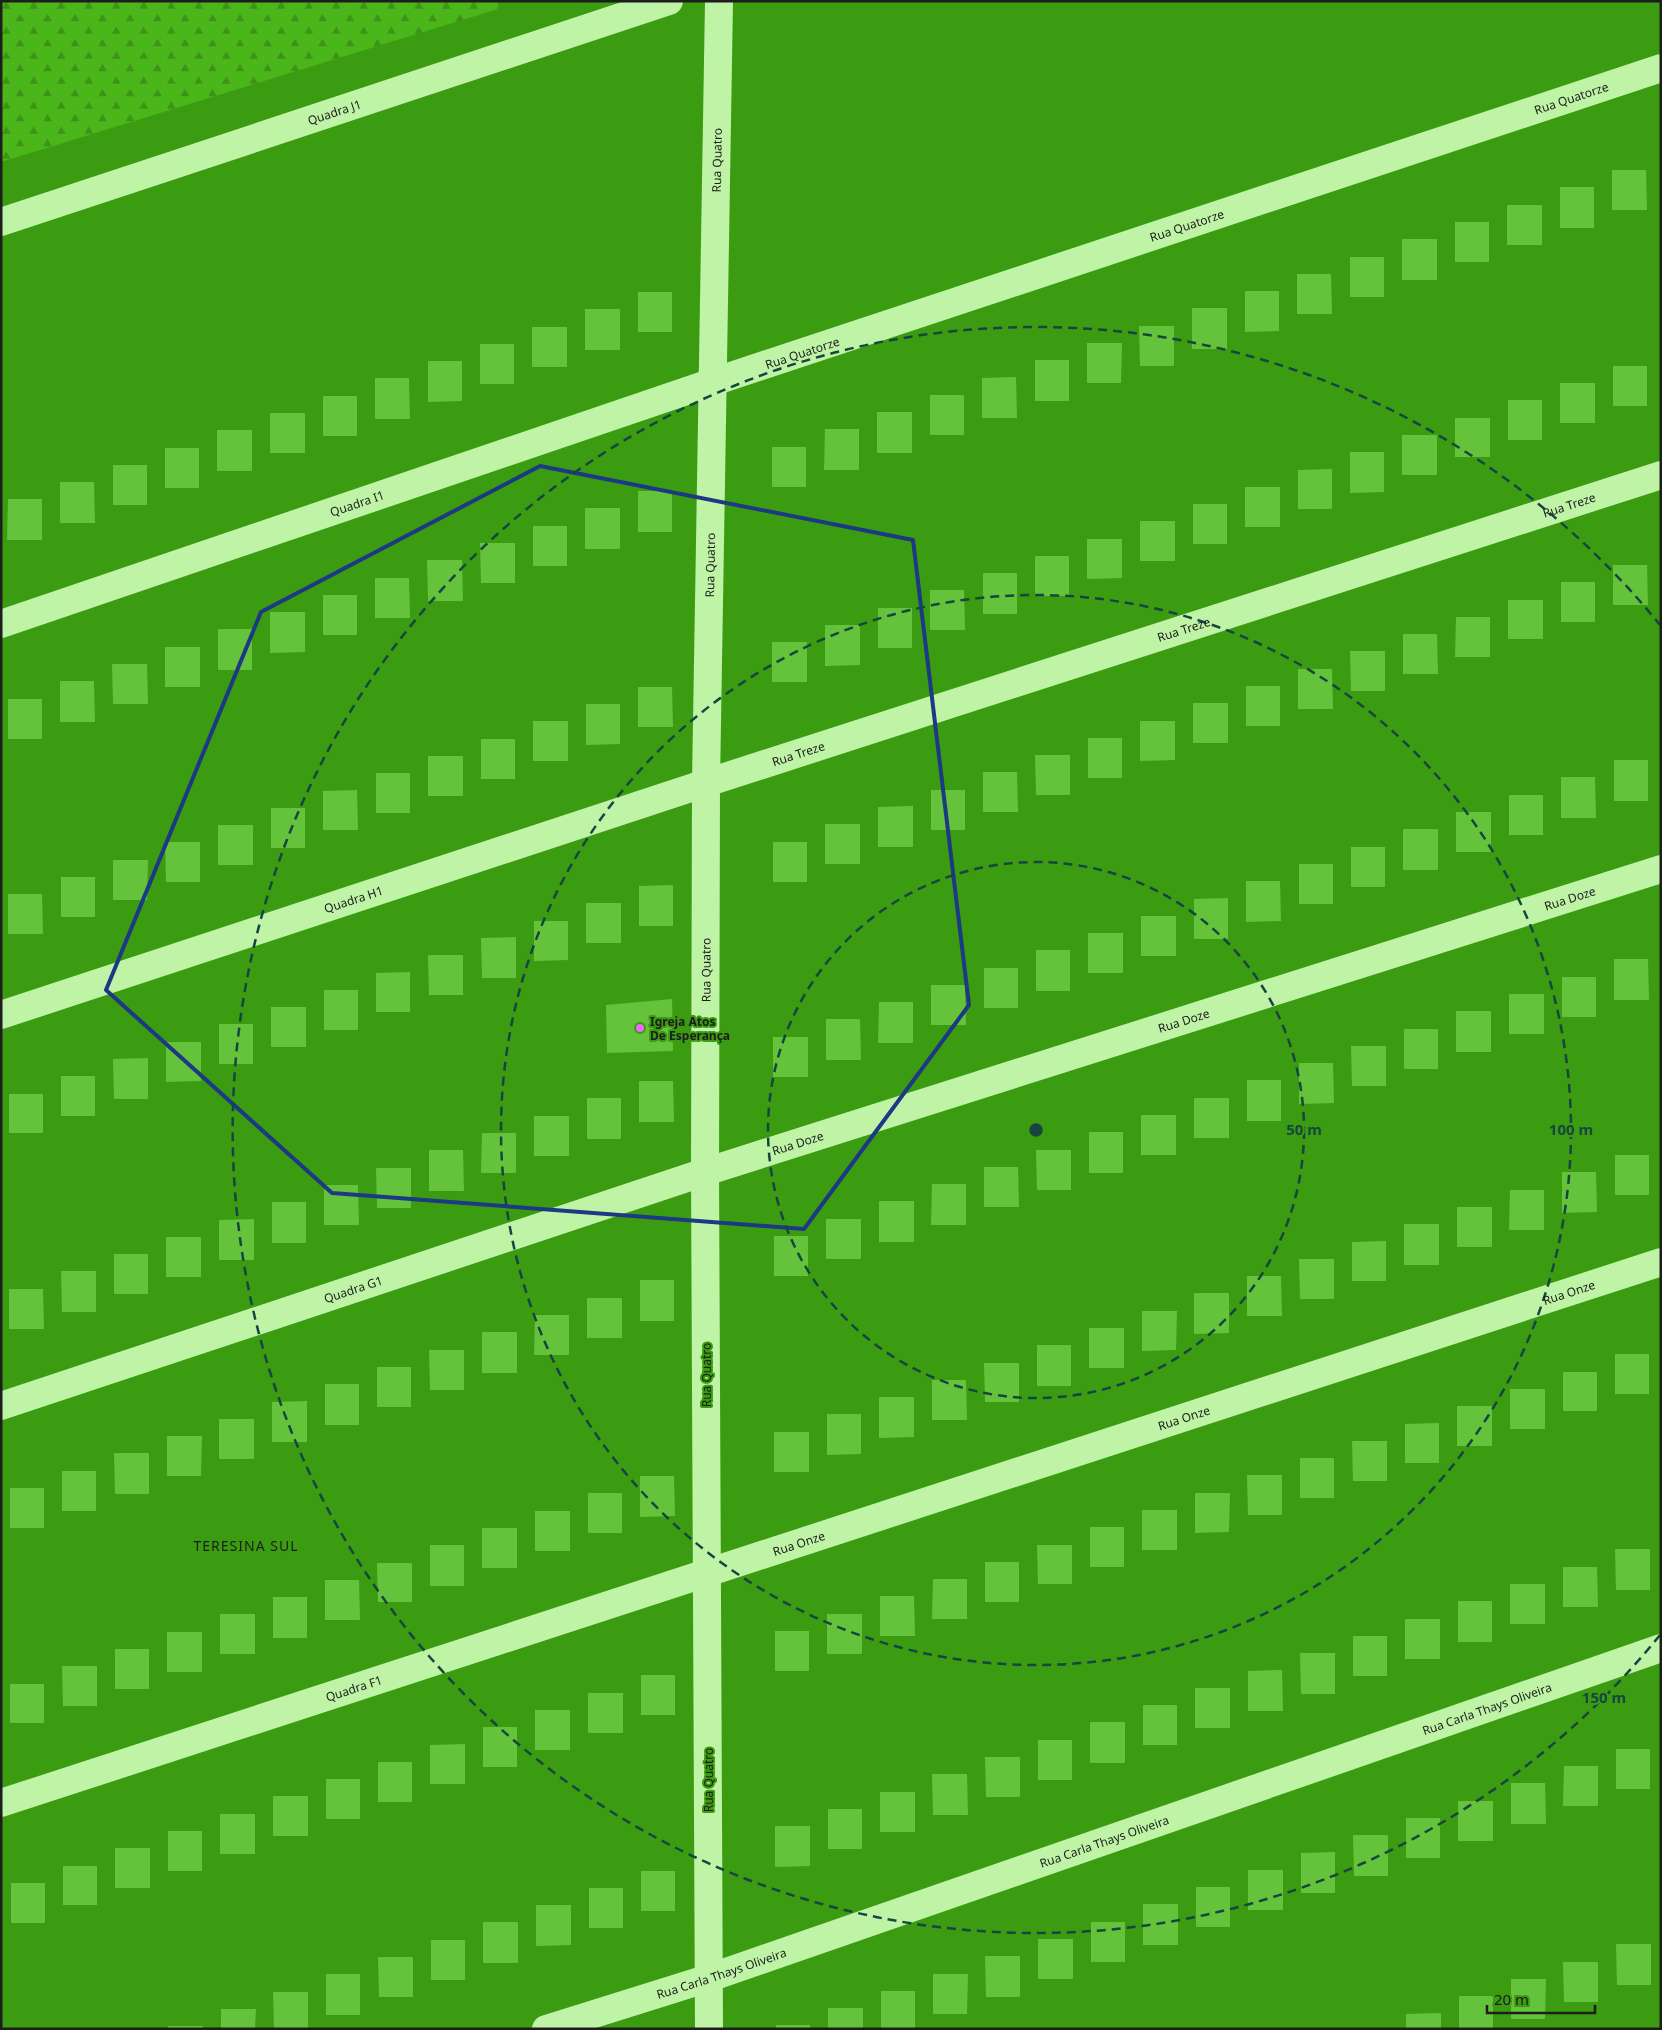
<svg xmlns="http://www.w3.org/2000/svg" width="1662" height="2030" viewBox="0 0 1662 2030" font-family="'Noto Sans',sans-serif">
<style>
.forest{fill:url(#forest-firs)}
.building{fill:#65c33b}
.lines{fill:none;stroke-linecap:round;stroke-linejoin:round}
.street{stroke:#bff4a7;stroke-width:28}
.marked{fill:none;stroke:#1d3884;stroke-width:4;stroke-linejoin:round}
.ring{fill:none;stroke:#174541;stroke-width:2.5;stroke-dasharray:9 6}
.poi-dot{fill:#e86aff;stroke:#3b9c12;stroke-width:2}
.labels{text-anchor:middle;dominant-baseline:central;stroke-width:4;stroke-linejoin:round;paint-order:stroke}
.street-label{font-size:12px;fill:#1d1d1d;stroke:#3b9c12}
.poi-label{font-size:12px;font-weight:bold;fill:#1d1d1d;stroke:#3b9c12;text-anchor:start}
.neighbourhood-label{font-size:14px;letter-spacing:1px;fill:#1d1d1d;stroke:#3b9c12}
.centre{fill:#174541;stroke:#3b9c12;stroke-width:2.5}
.ring-label{font-size:15px;text-anchor:middle;font-weight:bold;fill:#174541;stroke:#3b9c12;stroke-width:4;stroke-linejoin:round;paint-order:stroke}
</style>
<defs>
<pattern id="forest-firs" width="22" height="20" patternUnits="userSpaceOnUse" patternTransform="scale(1.25)"><rect width="22" height="20" fill="#4bb61a"/><path d="M5 1l3.5 6h-7zM16 11l3.5 6h-7z" fill="#3e9317"/></pattern>
</defs>
<rect width="100%" height="100%" fill="#3b9c12"/>
<path class="forest" d="M1 1H498V9L1 162Z"/>
<path class="building" d="M1612 170H1646L1647 210H1612Z
M1560 187H1594V228H1560Z
M1507 205H1542V245H1507Z
M1455 222H1489V262H1455Z
M1402 239H1437V280H1402Z
M1350 257H1384V297H1350Z
M1297 274H1331L1332 314H1297Z
M1245 291H1279V331L1245 332Z
M638 292H672V332H638Z
M1192 308H1227V349H1192Z
M585 309H620V350H585Z
M1139 326H1174V366H1140Z
M532 327H567V367H532Z
M1087 343H1122L1121 383H1087Z
M480 344H514V384H480Z
M1035 360H1069V401H1035Z
M428 361H462V401L428 402Z
M1613 366H1647V406H1613Z
M1016 377 1017 418H982V378Z
M375 378H409L410 419H375Z
M1560 383H1595V423H1560Z
M930 395H964V435H930Z
M323 396H357V436H323Z
M1508 400H1542V440H1508Z
M877 412H912V453H877Z
M270 413H305V453H270Z
M1455 418H1490V457H1455Z
M825 429H859V470H824Z
M217 430H252V471H217Z
M1402 435H1437V475H1402Z
M772 447H806V487H772Z
M165 448H199V488H165Z
M1350 452H1384V492L1350 493Z
M113 465H147V505H113Z
M1332 469V509H1298V470Z
M60 482H94L95 523H60Z
M1245 487H1280V527H1245Z
M638 491H672V532H638Z
M8 499H42V540H7Z
M1193 504H1227V544H1193Z
M585 508H620V549H585Z
M1140 521H1175V561H1140Z
M533 526H567V566H533Z
M1087 539H1122V578L1087 579Z
M480 543H515V583H481Z
M1035 556H1069V596H1035Z
M427 560H462L463 601H428Z
M1613 565H1647L1648 605H1613Z
M983 573H1017V614H983Z
M375 578H409L410 618H375Z
M1561 582H1595V622H1561Z
M930 590H964L965 630H930Z
M323 595H357V635H323Z
M1508 600H1543V639H1508Z
M878 608H912V648H878Z
M270 612H305V652L270 653Z
M1456 617H1490V657H1455Z
M825 625H860V665L825 666Z
M218 629H252V670H218Z
M1403 634H1437L1438 674H1403Z
M772 642H807V682H772Z
M165 647H200V687H165Z
M1350 651H1385V691H1351Z
M112 664H147L148 704H113Z
M1298 669H1332L1333 709H1298Z
M60 681H94L95 722H60Z
M1246 686H1280V726H1246Z
M638 687H672L673 727H638Z
M8 699H42V739H8Z
M1193 703H1228V743H1193Z
M586 704H620V744L586 745Z
M533 721H568V761H533Z
M1140 721H1175V760L1140 761Z
M1088 738H1122V778H1088Z
M481 739H515V779H481Z
M1035 755H1070V795H1036Z
M428 756H463V796H428Z
M1614 760H1648V801H1614Z
M983 772H1017L1018 812H983Z
M376 773H410V813H376Z
M1561 777H1595L1596 818H1561Z
M357 790 358 830H323V791Z
M931 790H965V830H931Z
M1509 795H1543V835H1509Z
M913 806V847H878V807Z
M271 808H305V848H271Z
M1456 812H1491V852H1456Z
M825 824H860V864H825Z
M218 825H253V865H218Z
M1403 829H1438V870H1403Z
M165 842H200V882H166Z
M773 842H807V882H773Z
M1351 847H1385V887H1351Z
M113 860H148L147 900H113Z
M1299 864H1333V904H1299Z
M61 877H95V917H61Z
M1246 881H1280L1281 921 1246 922Z
M673 885V926H639V886Z
M8 894H42L43 934H8Z
M1228 898V939H1194V899Z
M586 903H621V943H586Z
M1141 916H1176V956H1141Z
M534 921H568V960L534 961Z
M1088 933H1123V973H1088Z
M516 937V978H482L481 938Z
M1036 950H1070V991H1036Z
M428 955H463V995H429Z
M1614 959H1648L1649 1000H1614Z
M984 968H1018V1008H984Z
M410 972V1012H376V973Z
M1562 977H1596V1017H1562Z
M931 985H965L966 1025H931Z
M324 990H358V1030H324Z
M1509 994H1544V1034H1509Z
M672 999 673 1051 607 1053 606 1005Z
M879 1002H913V1043H878Z
M271 1007H306V1047H271Z
M1456 1011H1491V1052H1456Z
M826 1019H860L861 1060H826Z
M219 1024H253V1064H219Z
M1404 1029H1438V1069H1404Z
M773 1037H808V1077H773Z
M166 1042H201V1081L166 1082Z
M1351 1046H1386V1086H1352Z
M148 1058V1099H114L113 1059Z
M1299 1063H1333L1334 1103 1299 1104Z
M61 1076H95V1116H61Z
M1247 1080H1281V1121H1247Z
M639 1081H673L674 1122H639Z
M9 1094H43V1133H9Z
M587 1098H621V1139H587Z
M1194 1098H1229V1138H1194Z
M1141 1115H1176V1155H1141Z
M534 1116H569V1156H534Z
M1089 1132H1123V1173H1089Z
M482 1133H516V1173H481Z
M429 1150H463L464 1191H429Z
M1036 1150H1071V1190H1037Z
M1615 1155H1649V1195H1615Z
M984 1167H1018L1019 1207H984Z
M376 1168H411V1208H377Z
M1562 1172H1596L1597 1212 1562 1213Z
M932 1184H966V1225H931Z
M324 1185H358L359 1225H324Z
M1510 1190H1544V1230H1509Z
M879 1201H914V1242H879Z
M272 1202H306V1243H272Z
M1457 1207H1492V1247H1457Z
M254 1219V1260H219V1220Z
M826 1219H861V1259H826Z
M1404 1224H1439V1265H1404Z
M774 1236H808V1276H774Z
M166 1237H201V1277H166Z
M1386 1241V1281H1352V1242Z
M114 1254H148V1294H114Z
M1299 1259H1334V1299H1300Z
M61 1271H96V1312H62Z
M1247 1276H1281L1282 1316H1247Z
M640 1280H674V1321H640Z
M9 1289H43L44 1329H9Z
M1194 1293H1229V1333L1194 1334Z
M587 1298H622V1338H587Z
M1142 1311H1177L1176 1350 1142 1351Z
M535 1315H569V1355H534Z
M1089 1328H1124V1368H1089Z
M482 1332H517V1373H482Z
M1037 1345H1071V1386H1037Z
M429 1350H464V1390H430Z
M1615 1354H1649V1394H1615Z
M984 1363H1019V1402H985Z
M377 1367H411V1407H377Z
M1563 1372H1597V1411H1563Z
M932 1380H966L967 1420H932Z
M325 1384H359V1425H325Z
M1510 1389H1545V1429H1510Z
M879 1397H914V1437L879 1438Z
M307 1401V1442H272V1402Z
M1457 1406H1492V1446H1457Z
M827 1414H861V1454L827 1455Z
M219 1419H254V1459H219Z
M1439 1423V1463H1405V1424Z
M774 1432H809V1472H774Z
M167 1436H202L201 1476H167Z
M1352 1441H1387V1481H1353Z
M114 1453H149V1494H115Z
M1300 1458H1334V1498H1300Z
M62 1471H96V1511H62Z
M1247 1475H1282V1515H1248Z
M640 1476H674L675 1516 640 1517Z
M10 1488H44V1528H10Z
M588 1493H622V1533H588Z
M1195 1493H1230L1229 1532 1195 1533Z
M1142 1510H1177V1550H1142Z
M535 1511H570V1551H535Z
M1090 1527H1124V1567H1090Z
M482 1528H517V1568H482Z
M430 1545H464V1586H430Z
M1037 1545H1072V1584H1038Z
M1615 1549H1650V1590H1616Z
M985 1562H1019V1602H985Z
M377 1563H412V1602H378Z
M1563 1567H1597L1598 1607H1563Z
M933 1579H967V1619H932Z
M325 1580H359L360 1620H325Z
M1510 1584H1545V1624H1510Z
M880 1596H914L915 1636H880Z
M273 1597H307V1638H273Z
M1458 1601H1492V1642H1458Z
M220 1614H255V1654H220Z
M827 1614H862V1654H827Z
M1405 1619H1440V1659H1405Z
M775 1631H809V1671H775Z
M167 1632H202V1672H167Z
M1353 1636H1387V1676H1353Z
M115 1649H149V1689H115Z
M1300 1653H1335V1694H1301Z
M62 1666H97V1706H63Z
M1282 1670 1283 1711H1248V1671Z
M641 1675H675V1715H641Z
M10 1684H44V1723H10Z
M1195 1688H1230V1728H1195Z
M588 1693H623V1733H588Z
M1143 1705H1177V1745H1143Z
M535 1710H570V1750H535Z
M1090 1722H1125V1763H1090Z
M483 1727H517V1767H483Z
M1038 1740H1072V1780H1038Z
M465 1744V1784H430V1745Z
M1616 1749H1650V1789H1616Z
M985 1757H1020V1797H986Z
M378 1762H412V1802H378Z
M1564 1766H1598V1806H1563Z
M932 1774H967L968 1815H933Z
M326 1779H360V1819H326Z
M1511 1783H1545L1546 1824H1511Z
M880 1792H915V1832H880Z
M273 1796H308V1836H273Z
M1458 1801H1493V1841H1458Z
M828 1809H862V1849H828Z
M220 1814H255V1854H220Z
M1406 1818H1440V1858H1406Z
M775 1826H810V1866L775 1867Z
M168 1831H202V1871H168Z
M1353 1835H1388V1876H1354Z
M115 1848H150V1888H115Z
M1335 1852V1893H1301V1853Z
M63 1866H97V1905H63Z
M1248 1870H1283V1910H1248Z
M641 1871H675V1911H641Z
M11 1883H45V1923H11Z
M1196 1887H1230V1927H1196Z
M589 1888H623V1928H589Z
M1143 1904H1178V1945H1143Z
M536 1905H571V1945L536 1946Z
M483 1922H518V1963H483Z
M1091 1922H1125V1962H1091Z
M1038 1939H1073V1979H1038Z
M431 1940H465V1980H431Z
M1616 1944H1651V1985H1617Z
M985 1956H1020V1997H986Z
M378 1957H413V1997H379Z
M1563 1962H1598V2002H1564Z
M326 1974H360V2015H326Z
M933 1974H968L967 2014H933Z
M1511 1979H1546L1545 2019H1511Z
M881 1991H915V2029H881Z
M273 1992H308V2029H274Z
M1459 1996H1493V2029H1459Z
M828 2008H863V2029H828Z
M221 2009H256L255 2029H221Z
M1441 2013V2029H1406V2014Z
M776 2025H810V2029H776Z
M168 2026H203V2029H168Z"/>
<g class="lines">
<g class="street">
<path id="s1" d="M1 222 669 1"/>
<path id="s2" d="M1 624 713 382 1661 68"/>
<path id="s3" d="M1 1015 706 783 1661 475"/>
<path id="s4" d="M1 1406 705 1172 1661 869"/>
<path id="s5" d="M1 1803 1661 1262"/>
<path id="s6" d="M546 2029 709 1978 1661 1648"/>
<path id="s7" d="M709 2029 705 1172 706 783 719 1"/>
</g>
</g>
<path class="marked" d="M540 466 913 540 969 1005 804 1229 332 1193 106 990 261 612Z"/>
<g class="ring">
<circle cx="1036" cy="1130" r="268"/>
<circle cx="1036" cy="1130" r="535"/>
<path d="M1660 1635A803 803 0 1 1 1660 625"/>
</g>
<circle class="poi-dot" cx="640" cy="1028" r="5"/>
<g class="labels">
<g class="street-label">
<text stroke="none"><textPath href="#s2" startOffset="1656">Rua Quatorze</textPath></text>
<text stroke="none"><textPath href="#s1" startOffset="351">Quadra J1</textPath></text>
<text stroke="none"><textPath href="#s7" startOffset="1869">Rua Quatro</textPath></text>
<text stroke="none"><textPath href="#s2" startOffset="1251">Rua Quatorze</textPath></text>
<text stroke="none"><textPath href="#s2" startOffset="846">Rua Quatorze</textPath></text>
<text stroke="none"><textPath href="#s2" startOffset="376">Quadra I1</textPath></text>
<text stroke="none"><textPath href="#s3" startOffset="1649">Rua Treze</textPath></text>
<text stroke="none"><textPath href="#s7" startOffset="1464">Rua Quatro</textPath></text>
<text stroke="none"><textPath href="#s3" startOffset="1244">Rua Treze</textPath></text>
<text stroke="none"><textPath href="#s3" startOffset="839">Rua Treze</textPath></text>
<text stroke="none"><textPath href="#s4" startOffset="1649">Rua Doze</textPath></text>
<text stroke="none"><textPath href="#s3" startOffset="371">Quadra H1</textPath></text>
<text stroke="none"><textPath href="#s7" startOffset="1059">Rua Quatro</textPath></text>
<text stroke="none"><textPath href="#s4" startOffset="1244">Rua Doze</textPath></text>
<text stroke="none"><textPath href="#s4" startOffset="839">Rua Doze</textPath></text>
<text stroke="none"><textPath href="#s4" startOffset="371">Quadra G1</textPath></text>
<text stroke="none"><textPath href="#s5" startOffset="1649">Rua Onze</textPath></text>
<text transform="translate(706 1375) rotate(-90)">Rua Quatro</text>
<text stroke="none"><textPath href="#s5" startOffset="1244">Rua Onze</textPath></text>
<text stroke="none"><textPath href="#s5" startOffset="839">Rua Onze</textPath></text>
<text stroke="none"><textPath href="#s5" startOffset="371">Quadra F1</textPath></text>
<text stroke="none"><textPath href="#s6" startOffset="994">Rua Carla Thays Oliveira</textPath></text>
<text transform="translate(708 1780) rotate(-90)">Rua Quatro</text>
<text stroke="none"><textPath href="#s6" startOffset="589">Rua Carla Thays Oliveira</textPath></text>
<text stroke="none"><textPath href="#s6" startOffset="184">Rua Carla Thays Oliveira</textPath></text>
</g>
<g class="poi-label">
<text x="650" y="1021">Igreja Atos<tspan x="650" dy="14">De Esperança</tspan></text>
</g>
<g class="neighbourhood-label">
<text x="246" y="1545">TERESINA SUL</text>
</g>
</g>
<circle cx="1036" cy="1130" r="8" class="centre"/>
<g class="ring-label">
<text x="1304" y="1135">50 m</text>
<text x="1571" y="1135">100 m</text>
<text x="1604" y="1703">150 m</text>
</g>
<rect width="1662" height="2030" fill="none" stroke="#1d1d1d" stroke-width="5"/>
<path d="M1487 2005v8h108v-8" fill="none" stroke="#1d1d1d" stroke-width="2.5"/>
<text x="1494" y="2005" font-size="15" fill="#1d1d1d" stroke="#3b9c12" stroke-width="4" paint-order="stroke">20 m</text>
</svg>
